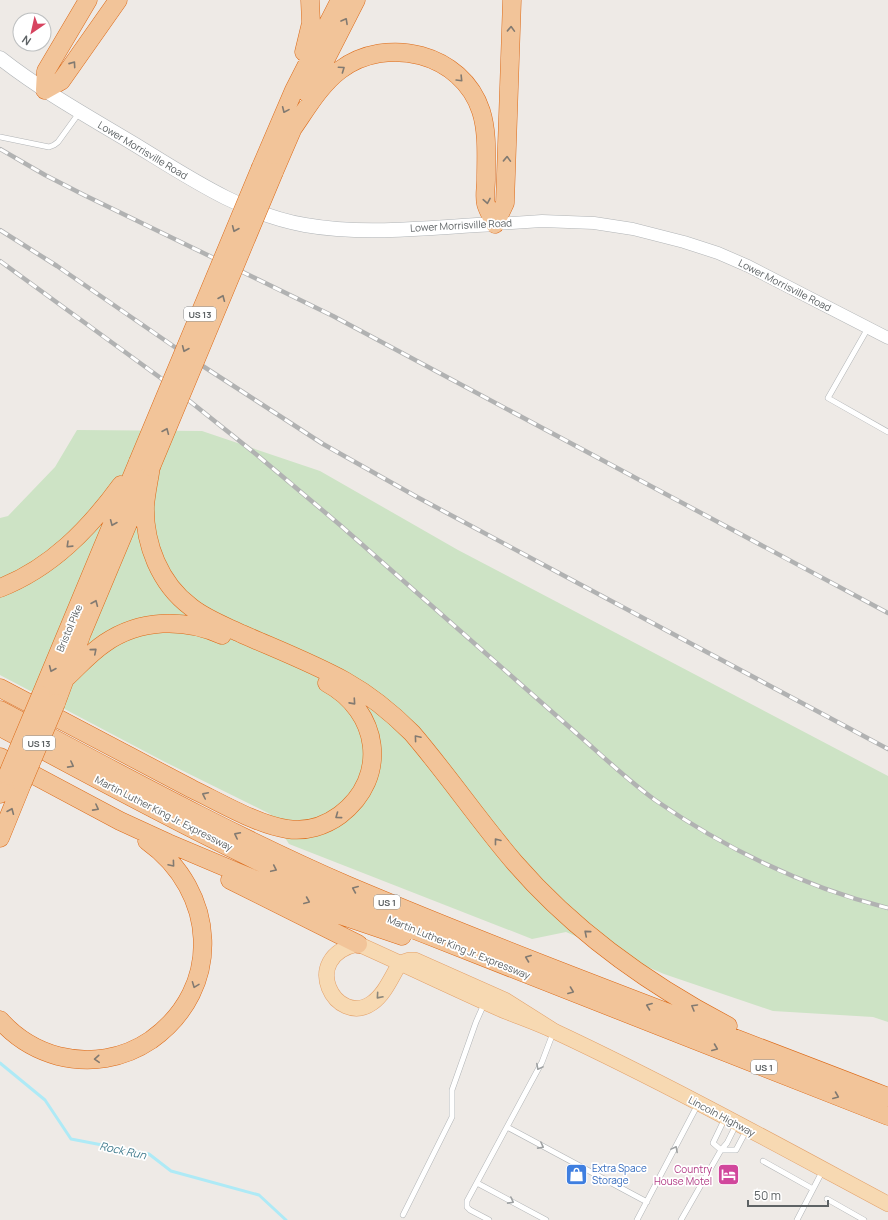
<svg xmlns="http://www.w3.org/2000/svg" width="888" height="1220" viewBox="0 0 888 1220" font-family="Manrope,sans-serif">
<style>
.green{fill:#cde3c5}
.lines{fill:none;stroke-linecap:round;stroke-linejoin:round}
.stream{stroke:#aeeaf6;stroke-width:3}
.service-casing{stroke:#b1b4b6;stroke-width:6}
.tertiary-casing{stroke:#b1b4b6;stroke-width:13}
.secondary-casing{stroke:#b0b4b7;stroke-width:15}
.primary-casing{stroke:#e3a16a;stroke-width:16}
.motorway-casing{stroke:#dc6a18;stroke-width:19}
.service{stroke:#fff;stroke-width:5}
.tertiary{stroke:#fff;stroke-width:12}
.secondary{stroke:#fff;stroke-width:14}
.primary{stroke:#f7d9b2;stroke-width:15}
.motorway{stroke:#f2c499;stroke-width:18}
.rail-casing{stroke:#b1b2b2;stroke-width:4.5}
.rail{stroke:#fff;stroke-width:3;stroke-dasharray:9;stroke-linecap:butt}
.motorway-bridge-casing{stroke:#dc6a18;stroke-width:19;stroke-linecap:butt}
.motorway-bridge{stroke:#f2c499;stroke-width:18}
.oneway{stroke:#827a71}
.oneway2{stroke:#8b867b}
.oneway3{stroke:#9ea1a2}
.labels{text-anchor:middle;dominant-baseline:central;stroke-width:3.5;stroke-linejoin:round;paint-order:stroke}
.shield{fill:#fff;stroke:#8e9192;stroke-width:1}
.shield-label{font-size:9px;font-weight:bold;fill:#5d6264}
.street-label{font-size:10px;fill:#5d6264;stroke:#fff}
.shop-label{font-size:10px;fill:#366cbe;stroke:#fff;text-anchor:start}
.hotel-label{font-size:10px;fill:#b23c85;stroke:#fff;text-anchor:end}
.water-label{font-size:11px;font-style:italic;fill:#427c8e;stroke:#fff}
</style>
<rect width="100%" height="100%" fill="#eeeae6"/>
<path class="green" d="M77 430 202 431 320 471 458 550 888 776V1022L873 1017 773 1011 664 974 566 932 532 939 289 844 270 814 165 762 0 675V518L8 516 55 467Z"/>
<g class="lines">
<path class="stream" d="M0 1063 45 1100 71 1139 149 1154 171 1171 259 1195 286 1220"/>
<defs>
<path id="service" d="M0 137 49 147 54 145 58 142 79 113
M868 328 828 398 888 432
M507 1127 647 1202
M721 1150H736L746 1131
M721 1150 727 1143 736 1125
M763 1161 813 1189
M477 1183 546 1220
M827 1199 864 1220
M403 1215 452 1117V1090L476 1022 484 1004
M489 1220 470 1210 467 1207V1201L542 1062 553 1033
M637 1220 698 1104
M681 1220 721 1150 713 1143 725 1118
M797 1220 823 1170"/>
<path id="tertiary" d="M495 224 542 221 594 223 633 229 684 242 718 253 748 266 888 338"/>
<path id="secondary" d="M0 58C42 91 89 117 134 144 188 177 242 214 305 225 367 236 432 227 495 224"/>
<path id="primary" d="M554 1031 505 1000 415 960H409L400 963C392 976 385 994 372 1003 336 1028 298 957 358 944 405 965 453 988 500 1009 519 1017 538 1023 556 1032 669 1085 778 1145 888 1204"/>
<path id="motorway" d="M304 52 311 23 310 0
M45 90 61 81 118 0
M45 90 46 71 88 0
M308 94 356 0
M291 131C306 110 319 86 340 70 387 35 462 53 481 111 488 133 486 157 486 180 486 187 484 197 486 204 488 211 492 217 495 224
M261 167 294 90 340 0
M274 172 296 121
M495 224 505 203 512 0
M151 467C149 480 146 493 145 506 144 544 160 584 191 607 206 619 225 626 242 634 276 649 312 663 345 681 370 695 391 712 412 733 448 775 479 821 515 863 574 931 648 984 728 1026
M0 588C51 568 89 529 121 485
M66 678C79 666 90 653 105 643 140 619 184 618 222 635
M0 688C64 722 128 756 192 789 219 802 258 825 287 829 306 832 325 826 340 815 390 777 379 711 327 683
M41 695 138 462
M56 703 82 633 142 490
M0 710C115 771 229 834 349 886 527 961 708 1027 888 1097
M0 727C78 769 157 812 237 851 289 877 343 900 397 923L888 1116
M0 757 120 821 168 843 334 913 402 936
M0 794 7 776
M0 838 22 784
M230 880 358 944
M0 1020C15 1037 36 1050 58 1056 90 1064 123 1059 151 1040 224 988 217 891 147 841"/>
</defs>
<use href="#service" class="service-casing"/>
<use href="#tertiary" class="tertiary-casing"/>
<use href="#secondary" class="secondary-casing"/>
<use href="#primary" class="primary-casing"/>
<use href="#motorway" class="motorway-casing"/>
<use href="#service" class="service"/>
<use href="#tertiary" class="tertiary"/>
<use href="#secondary" class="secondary"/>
<use href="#primary" class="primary"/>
<use href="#motorway" class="motorway"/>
<defs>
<path id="rail" d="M0 149 45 175 84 195 333 316 888 613
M0 230 57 266 195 361 323 444 417 497 888 749
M0 261 162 379 257 455 340 525 592 747C612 765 633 784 655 800 726 849 804 887 888 908"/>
</defs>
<use href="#rail" class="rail-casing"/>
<use href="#rail" class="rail"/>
<defs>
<path id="motorway-bridge" d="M138 462 261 167
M151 467 274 172
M7 776 41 695
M22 784 56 703"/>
</defs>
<use href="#motorway-bridge" class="motorway-bridge-casing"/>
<use href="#motorway-bridge" class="motorway-bridge"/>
</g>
<defs><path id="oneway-chevron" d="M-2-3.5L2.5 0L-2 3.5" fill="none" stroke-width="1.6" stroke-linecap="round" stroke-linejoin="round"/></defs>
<g class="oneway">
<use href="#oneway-chevron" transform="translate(345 21) rotate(-61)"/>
<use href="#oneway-chevron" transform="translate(511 29) rotate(-88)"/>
<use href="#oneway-chevron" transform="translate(73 64) rotate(-55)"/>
<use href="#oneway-chevron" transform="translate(342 69) rotate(-35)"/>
<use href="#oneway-chevron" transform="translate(460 79) rotate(46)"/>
<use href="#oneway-chevron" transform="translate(285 110) rotate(114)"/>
<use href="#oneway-chevron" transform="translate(507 159) rotate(-88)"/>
<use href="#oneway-chevron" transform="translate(487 201) rotate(80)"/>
<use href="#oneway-chevron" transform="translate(235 229) rotate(113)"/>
<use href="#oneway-chevron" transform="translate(222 298) rotate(-67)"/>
<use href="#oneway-chevron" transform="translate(185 349) rotate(113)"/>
<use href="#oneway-chevron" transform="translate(166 431) rotate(-67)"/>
<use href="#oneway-chevron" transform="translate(113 523) rotate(113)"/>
<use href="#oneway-chevron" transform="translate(69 545) rotate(136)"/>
<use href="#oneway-chevron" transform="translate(95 603) rotate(-67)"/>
<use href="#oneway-chevron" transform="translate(94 651) rotate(-41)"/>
<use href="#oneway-chevron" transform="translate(52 669) rotate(113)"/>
<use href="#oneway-chevron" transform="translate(353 702) rotate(48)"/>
<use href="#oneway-chevron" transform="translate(417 738) rotate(-130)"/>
<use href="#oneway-chevron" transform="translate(71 765) rotate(28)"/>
<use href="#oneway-chevron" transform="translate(205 795) rotate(-154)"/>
<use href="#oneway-chevron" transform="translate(96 808) rotate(28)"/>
<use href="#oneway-chevron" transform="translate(11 811) rotate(-67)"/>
<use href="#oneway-chevron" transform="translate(338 816) rotate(144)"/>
<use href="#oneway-chevron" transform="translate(237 835) rotate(-153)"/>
<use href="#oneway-chevron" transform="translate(497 841) rotate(-128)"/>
<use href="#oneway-chevron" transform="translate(172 864) rotate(50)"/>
<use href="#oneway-chevron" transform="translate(274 869) rotate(25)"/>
<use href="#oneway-chevron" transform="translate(355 889) rotate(-157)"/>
<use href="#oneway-chevron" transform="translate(307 901) rotate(23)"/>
<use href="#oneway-chevron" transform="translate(587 933) rotate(-140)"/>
<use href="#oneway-chevron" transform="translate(528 958) rotate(-159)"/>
<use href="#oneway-chevron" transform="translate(195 985) rotate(111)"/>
<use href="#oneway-chevron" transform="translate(571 991) rotate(21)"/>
<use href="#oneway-chevron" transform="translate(649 1006) rotate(-159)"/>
<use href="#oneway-chevron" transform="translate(694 1007) rotate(-150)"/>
<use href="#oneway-chevron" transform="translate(715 1048) rotate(22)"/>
<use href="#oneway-chevron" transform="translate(97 1059) rotate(176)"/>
<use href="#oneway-chevron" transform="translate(836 1096) rotate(22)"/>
</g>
<use class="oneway2" href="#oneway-chevron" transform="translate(379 996) rotate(131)"/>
<g class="oneway3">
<use href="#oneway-chevron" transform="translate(539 1067) rotate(118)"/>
<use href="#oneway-chevron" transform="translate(541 1146) rotate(28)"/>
<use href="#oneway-chevron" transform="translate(675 1149) rotate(-62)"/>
<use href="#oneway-chevron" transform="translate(511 1201) rotate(28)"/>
</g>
<defs>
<symbol id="shop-square" viewBox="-11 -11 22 22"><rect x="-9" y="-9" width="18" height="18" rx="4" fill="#3f7fe0" stroke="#fff"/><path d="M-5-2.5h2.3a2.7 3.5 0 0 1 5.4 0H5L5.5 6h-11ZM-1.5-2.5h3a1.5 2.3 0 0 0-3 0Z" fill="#fff"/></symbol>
<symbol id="hotel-square" viewBox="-11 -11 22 22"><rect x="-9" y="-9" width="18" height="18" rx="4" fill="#d1479c" stroke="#fff"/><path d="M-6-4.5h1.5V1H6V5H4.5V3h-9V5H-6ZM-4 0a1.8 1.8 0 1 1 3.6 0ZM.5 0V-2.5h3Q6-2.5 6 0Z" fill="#fff"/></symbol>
</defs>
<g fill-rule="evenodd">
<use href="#shop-square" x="564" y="1162" width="25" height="25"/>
<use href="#hotel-square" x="716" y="1162" width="25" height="25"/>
</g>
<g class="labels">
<g class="shield">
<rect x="184" y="307" width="32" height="14" rx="3"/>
<rect x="23" y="736" width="32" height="14" rx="3"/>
<rect x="374" y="895" width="26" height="14" rx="3"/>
<rect x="751" y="1060" width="26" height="14" rx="3"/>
</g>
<g class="shield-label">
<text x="200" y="314">US 13</text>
<text x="39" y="743">US 13</text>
<text x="387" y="902">US 1</text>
<text x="764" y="1067">US 1</text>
</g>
<g class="street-label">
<text transform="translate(143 150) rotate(31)">Lower Morrisville Road</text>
<text transform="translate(461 225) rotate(-3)">Lower Morrisville Road</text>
<text transform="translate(785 285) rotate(27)">Lower Morrisville Road</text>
<text transform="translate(69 628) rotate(-67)">Bristol Pike</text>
<text transform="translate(164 813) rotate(27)">Martin Luther King Jr. Expressway</text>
<text transform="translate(459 947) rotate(22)">Martin Luther King Jr. Expressway</text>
<text transform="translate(722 1116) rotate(28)">Lincoln Highway</text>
</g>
<g class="shop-label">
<text x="592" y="1168">Extra Space<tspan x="592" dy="12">Storage</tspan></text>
</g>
<g class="hotel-label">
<text x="712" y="1169">Country<tspan x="712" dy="12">House Motel</tspan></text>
</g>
<g class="water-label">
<text transform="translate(123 1150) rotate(12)">Rock Run</text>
</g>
</g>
<g transform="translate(32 32) rotate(214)"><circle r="19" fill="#ffffff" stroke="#bec0c1"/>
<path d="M0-3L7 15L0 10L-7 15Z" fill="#d7435f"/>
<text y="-6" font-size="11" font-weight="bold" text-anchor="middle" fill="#5d6264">N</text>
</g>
<path d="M748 1200v6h80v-6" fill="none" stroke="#5d6264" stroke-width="2"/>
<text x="754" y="1200" font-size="12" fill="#5d6264" stroke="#ffffff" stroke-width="3" paint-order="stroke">50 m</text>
</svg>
